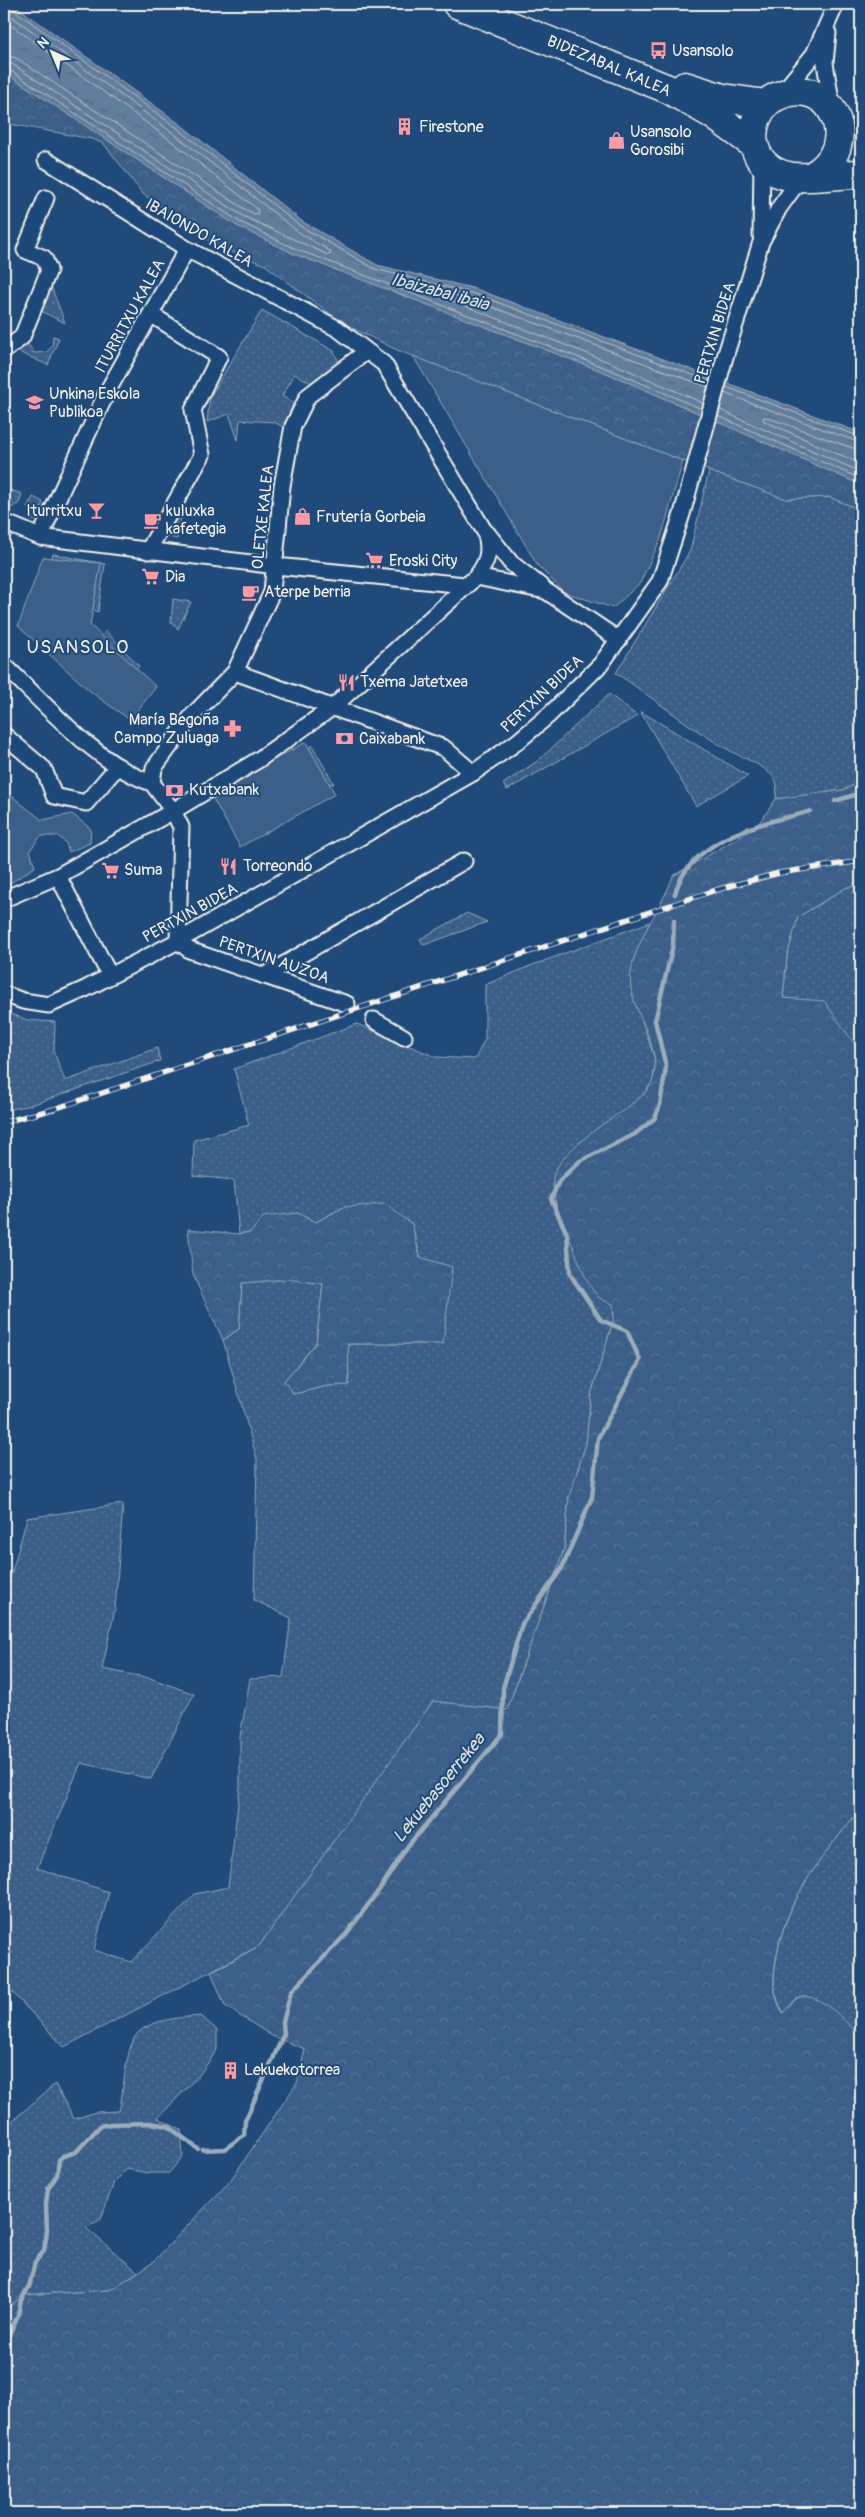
<svg xmlns="http://www.w3.org/2000/svg" width="865" height="2517" viewBox="0 0 865 2517" font-family="Pangolin,sans-serif">
<style>
.grass{fill:url(#grass-dots);stroke:#97a8b8}
.forest{fill:url(#forest-crowns);stroke:#97a8b8}
.green{fill:#3a5f88;stroke:#97a8b8}
.water{fill:url(#water-ripples);stroke:#9cacbb}
.lines{fill:none;stroke-linecap:round;stroke-linejoin:round}
.shore{stroke:#bac3ca;stroke-width:1}
.stream{stroke:#9cacbb;stroke-width:4.5}
.street-casing{stroke:#f4f1e8;stroke-width:19}
.highway-casing{stroke:#f4f1e8;stroke-width:31}
.street{stroke:#1f4a7a;stroke-width:15}
.highway{stroke:#1f4a7a;stroke-width:28}
.rail-casing{stroke:#f4f1e8;stroke-width:5.5}
.rail{stroke:#1f4a7a;stroke-width:4;stroke-dasharray:11;stroke-linecap:butt}
.labels{text-anchor:middle;dominant-baseline:central;stroke-width:4;stroke-linejoin:round;paint-order:stroke}
.poi-label{font-size:16px;fill:#f4f1e8;stroke:#1f4a7a;text-anchor:start}
.street-label{font-size:16px;fill:#f4f1e8;stroke:#1f4a7a}
.water-label{font-size:18px;font-style:italic;fill:#dee0dd;stroke:#1f4a7a}
.quarter-label{font-size:19px;letter-spacing:1px;fill:#f4f1e8;stroke:#1f4a7a}
</style>
<defs>
<pattern id="grass-dots" width="8" height="8" patternUnits="userSpaceOnUse" patternTransform="scale(1.25)"><rect width="8" height="8" fill="#3a5f88"/><path d="M2 2h.1M6 6h.1" fill="none" stroke="#577699" stroke-width="1.8" stroke-linecap="round"/></pattern>
<pattern id="forest-crowns" width="20" height="18" patternUnits="userSpaceOnUse" patternTransform="scale(1.25)"><rect width="20" height="18" fill="#3a5f88"/><path d="M2 6a3 3 0 1 1 6 0M12 15a3 3 0 1 1 6 0" fill="none" stroke="#577699"/></pattern>
<pattern id="water-ripples" width="26" height="14" patternUnits="userSpaceOnUse" patternTransform="scale(1.25)"><rect width="26" height="14" fill="#627e9d"/><path d="M2 4q2-2 4 0t4 0M15 11q2-2 4 0t4 0" fill="none" stroke="#58687a"/></pattern>
</defs>
<rect width="100%" height="100%" fill="#1f4a7a"/>
<filter id="ink" filterUnits="userSpaceOnUse"><feTurbulence type="fractalNoise" baseFrequency=".02" numOctaves="2"/><feDisplacementMap in="SourceGraphic" scale="10" xChannelSelector="R" yChannelSelector="G"/><feConvolveMatrix kernelMatrix="1 2 1 2 8 2 1 2 1" color-interpolation-filters="sRGB"/></filter>
<g filter="url(#ink)">
<path class="grass" d="M49 281 65 323 35 308Z
M262 310 334 351 339 363 311 383 295 374 282 396 293 403 285 428 274 422 240 420 238 440 229 414 207 422 210 397Z
M27 324 34 328 26 341 34 353 47 352 52 346 53 336 59 338 48 365 16 351Z
M709 471 786 499 829 497 861 510V782L843 790 776 799 777 784C771 768 748 760 734 753 692 730 656 700 616 673L690 551Z
M4 488 22 494 19 503 8 510 4 509Z
M33 497 43 502 36 520H31L33 514 27 507Z
M183 503 177 539 162 535Z
M53 554 105 564 98 612 38 589Z
M173 599 191 602 178 629 171 622Z
M106 631 139 666 127 678 94 647Z
M609 694 637 716 507 790 503 784 539 760Z
M640 711 748 776 696 806Z
M312 745 334 784 304 782 296 771Z
M861 886V1050H859L783 999 787 956 798 917 847 887Z
M467 913 487 922 424 945 420 939Z
M650 922 634 958 631 987 655 1060 653 1081 643 1095 600 1298 614 1304V1318L591 1395 586 1444 569 1497 564 1550 507 1710 433 1702 259 1946 64 2047 11 1991 4 1997V1601L27 1518 123 1504 115 1609 102 1669 150 1678 194 1694 151 1779 81 1763 37 1868 109 1892 94 1950 131 1962 195 1894 228 1887 240 1787V1737L250 1679 283 1677 291 1618 254 1600 257 1459 223 1340 239 1329 242 1283 288 1279 323 1284 316 1343 284 1381 294 1394 327 1386 349 1385 348 1344H443L412 1224 344 1207 316 1222 297 1213 251 1232 239 1234 234 1180 193 1176 194 1140 249 1125 234 1069 357 1024 436 1057 475 1059 485 1039V985L530 966Z
M4 1012 28 1020 55 1022 54 1052 65 1081 157 1048 160 1061 28 1106 4 1110Z
M861 1808V2036L849 2026 784 2013C772 1994 773 1976 777 1955 788 1895 824 1853 861 1808Z
M201 2016 217 2030V2050L200 2074 158 2118 181 2130 183 2156 169 2173H147L127 2169 114 2182 101 2219 86 2228 138 2272 110 2290 24 2295 4 2311V2128L55 2084 74 2119 96 2112 119 2111C124 2092 125 2046 138 2033 152 2019 183 2017 201 2016Z"/>
<path class="forest" d="M4 24 296 254 762 422 861 473V510L829 497 786 499 709 471 397 350 344 324 265 265 216 246 143 194 104 144 92 139 4 123Z
M861 782V886L847 887 798 917 787 956 783 998 824 1001 859 1050H861V1808C825 1853 788 1895 777 1953 773 1975 771 1993 783 2013L797 1998C821 1990 844 2022 861 2036V2513H4V2311L24 2295 110 2290 152 2263 230 2181 297 2083 305 2049 272 2036 225 2006 211 1972 259 1946 433 1701 507 1710 564 1550 569 1497 586 1444 591 1395 614 1318 613 1304C609 1302 603 1301 600 1298 586 1286 579 1260 572 1244 563 1225 552 1200 553 1179 555 1154 608 1121 628 1107 637 1100 650 1091 653 1079 662 1049 636 1018 631 988 625 953 662 909 673 876L756 827 776 799 843 790Z
M385 1204 412 1224 420 1257 452 1267 443 1344H348L349 1385 327 1386 294 1394 284 1381 316 1343 323 1284 288 1279 242 1283 239 1329 223 1340 193 1275 188 1229 239 1234 251 1232 263 1217 297 1213 316 1222 344 1207Z"/>
<path class="green" d="M413 356 683 461 661 538 640 583 613 608 564 592 538 566Z
M43 557 101 563 90 625 156 687 130 720 91 692 18 626Z
M306 742 335 794 240 847 211 795Z
M4 790 42 820 72 814 91 829 90 843 69 852 66 843 58 836H41L30 850 35 867 4 887Z"/>
<path class="water" d="M4 4H13L180 124 303 222 377 265 476 289 861 433V485L609 374 294 254 237 226 4 72Z"/>
<g class="lines">
<path class="shore" d="M11 4 14 10 177 128 300 226 375 269 475 294 709 381
M4 20 169 139 257 209 258 213 255 214 246 210 16 58 4 55
M4 62 12 64 243 216 328 255 331 254 330 251 297 231 173 133 10 15 5 4
M4 68 8 69 240 222 296 249 611 370 702 409
M726 387 861 437
M724 393 861 443
M703 403 614 364 447 299 446 296 448 294 473 300 708 387
M720 410 861 472
M718 416 861 479
M861 451 766 417 763 418 764 421 861 464"/>
<path class="stream" d="M835 801 861 793
M675 894C686 850 738 830 776 820 787 817 799 815 810 811
M203 2150 225 2149 244 2135 245 2121 284 2034 283 2022 291 1992 347 1933 382 1886 407 1847 502 1734 503 1688 522 1624 562 1568 592 1497 598 1438 640 1360 627 1331 601 1320 570 1274 567 1234 551 1199 559 1181 580 1161 635 1134 655 1118 660 1105 666 1067 655 1021 673 945 674 920
M4 2346 18 2315 21 2300 29 2287 35 2262 44 2251 47 2231 46 2204 48 2189 57 2175 59 2160 63 2156 76 2152 100 2126 111 2124 150 2123 168 2126 198 2149"/>
<defs>
<path id="street" d="M828 33 825 63 832 107
M782 93 814 54 836 4
M761 236 762 162
M4 346 8 348 22 337 49 270 44 258 25 250 46 198
M4 522 40 537 276 566 465 585
M487 533 511 563 543 588
M40 537 107 392 187 249
M148 551 202 455 193 410 219 357 152 315
M476 577 546 591 619 640
M4 665C44 703 99 766 152 783
M235 672 444 748 473 773
M4 735 44 769 54 796 86 803 118 766
M58 876 110 976
M4 899 58 876 173 811 258 760 333 707 476 577C488 562 491 550 485 532L384 364 338 329 187 249 46 160
M264 976 464 861
M4 994 23 1001 49 1005 85 989 178 941 473 773 517 742 549 715 601 664 660 581 682 514 725 357 761 242 779 208 800 179
M347 1004 189 950 178 941 181 827 173 811 152 783 154 768 192 716 235 672 272 592 282 486 293 426 308 396 367 351
M374 1020 404 1037"/>
<path id="highway" d="M457 4 668 89 712 114 753 144
M685 86 723 98 766 104
M812 176C865 146 831 72 778 96 765 101 756 115 754 128 752 138 754 148 759 157 780 190 827 173 861 174"/>
</defs>
<use href="#street" class="street-casing"/>
<use href="#highway" class="highway-casing"/>
<use href="#street" class="street"/>
<use href="#highway" class="highway"/>
<defs>
<path id="rail" d="M4 1122 54 1109 716 890 779 873 861 861"/>
</defs>
<use href="#rail" class="rail-casing"/>
<use href="#rail" class="rail"/>
</g>
</g>
<defs>
<symbol id="bus-bare" viewBox="-9 -9 18 18"><path d="M-5-6H5V4H4V6H2V4H-2V6H-4V4H-5ZM-3.5-4V0h7V-4ZM-3.5 1.2v1.5H-2V1.2ZM2 1.2v1.5H3.5V1.2Z" fill="#ff9aa2" stroke="#1f4a7a" stroke-width="2.5" paint-order="stroke"/></symbol>
<symbol id="building-bare" viewBox="-9 -9 18 18"><path d="M-4-6H4V6H1V3H-1V6H-4ZM-2.5-4.3h1.7v1.8h-1.7ZM.8-4.3h1.7v1.8H.8ZM-2.5-1h1.7V.8h-1.7ZM.8-1h1.7V.8H.8Z" fill="#ff9aa2" stroke="#1f4a7a" stroke-width="2.5" paint-order="stroke"/></symbol>
<symbol id="shop-bare" viewBox="-9 -9 18 18"><path d="M-5-2.5h2.3a2.7 3.5 0 0 1 5.4 0H5L5.5 6h-11ZM-1.5-2.5h3a1.5 2.3 0 0 0-3 0Z" fill="#ff9aa2" stroke="#1f4a7a" stroke-width="2.5" paint-order="stroke"/></symbol>
<symbol id="school-bare" viewBox="-9 -9 18 18"><path d="M0-5L7-2L0 1L-7-2ZM-4 1L0 2.5L4 1V4Q0 6-4 4Z" fill="#ff9aa2" stroke="#1f4a7a" stroke-width="2.5" paint-order="stroke"/></symbol>
<symbol id="bar-bare" viewBox="-9 -9 18 18"><path d="M-6-5H6L.8 .8V4.5H3.5V6h-7V4.5H-.8V.8Z" fill="#ff9aa2" stroke="#1f4a7a" stroke-width="2.5" paint-order="stroke"/></symbol>
<symbol id="cafe-bare" viewBox="-9 -9 18 18"><path d="M-5.5-4.5H6V0H3Q3 3.5 0 3.5H-2.5Q-5.5 3.5-5.5 0ZM3-3.2v2h1.7v-2ZM-6 4.5H4V6H-6Z" fill="#ff9aa2" stroke="#1f4a7a" stroke-width="2.5" paint-order="stroke"/></symbol>
<symbol id="supermarket-bare" viewBox="-9 -9 18 18"><path d="M-6-5.5h2.5l.6 2H6L4.5 2H-2.5L-4.4-4H-6ZM-1.5 3.2a1.3 1.3 0 1 0 .1 0ZM3 3.2a1.3 1.3 0 1 0 .1 0Z" fill="#ff9aa2" stroke="#1f4a7a" stroke-width="2.5" paint-order="stroke"/></symbol>
<symbol id="restaurant-bare" viewBox="-9 -9 18 18"><path d="M-5-6h1v4h1v-4h1v4h1v-4h1v5L-1.5 .5V6h-2V.5L-5-1ZM5-6V6H3V1.5H1.5Q1.5-4 5-6Z" fill="#ff9aa2" stroke="#1f4a7a" stroke-width="2.5" paint-order="stroke"/></symbol>
<symbol id="pharmacy-bare" viewBox="-9 -9 18 18"><path d="M-2-6h4v4h4v4h-4v4h-4v-4h-4v-4h4Z" fill="#ff9aa2" stroke="#1f4a7a" stroke-width="2.5" paint-order="stroke"/></symbol>
<symbol id="bank-bare" viewBox="-9 -9 18 18"><path d="M-6-4H6V4H-6ZM0-2.3a2.3 2.3 0 1 0 0 4.6a2.3 2.3 0 1 0 0-4.6Z" fill="#ff9aa2" stroke="#1f4a7a" stroke-width="2.5" paint-order="stroke"/></symbol>
</defs>
<g fill-rule="evenodd">
<use href="#bus-bare" x="646" y="38" width="25" height="25"/>
<use href="#building-bare" x="392" y="114" width="25" height="25"/>
<use href="#shop-bare" x="604" y="128" width="25" height="25"/>
<use href="#school-bare" x="22" y="390" width="25" height="25"/>
<use href="#bar-bare" x="84" y="498" width="25" height="25"/>
<use href="#shop-bare" x="290" y="504" width="25" height="25"/>
<use href="#cafe-bare" x="140" y="508" width="25" height="25"/>
<use href="#supermarket-bare" x="362" y="548" width="25" height="25"/>
<use href="#supermarket-bare" x="138" y="564" width="25" height="25"/>
<use href="#cafe-bare" x="238" y="580" width="25" height="25"/>
<use href="#restaurant-bare" x="334" y="670" width="25" height="25"/>
<use href="#pharmacy-bare" x="220" y="716" width="25" height="25"/>
<use href="#bank-bare" x="332" y="726" width="25" height="25"/>
<use href="#bank-bare" x="162" y="778" width="25" height="25"/>
<use href="#restaurant-bare" x="216" y="854" width="25" height="25"/>
<use href="#supermarket-bare" x="98" y="858" width="25" height="25"/>
<use href="#building-bare" x="218" y="2058" width="25" height="25"/>
</g>
<g class="labels">
<g class="poi-label">
<text x="672" y="51">Usansolo</text>
<text x="419" y="127">Firestone</text>
<text x="630" y="132">Usansolo<tspan x="630" dy="18">Gorosibi</tspan></text>
<text x="49" y="394">Unkina Eskola<tspan x="49" dy="18">Publikoa</tspan></text>
<text x="82" y="511" text-anchor="end">Iturritxu</text>
<text x="166" y="511">kuluxka<tspan x="166" dy="18">kafetegia</tspan></text>
<text x="316" y="517">Frutería Gorbeia</text>
<text x="389" y="561">Eroski City</text>
<text x="165" y="577">Dia</text>
<text x="264" y="592">Aterpe berria</text>
<text x="360" y="682">Txema Jatetxea</text>
<text x="219" y="720" text-anchor="end">María Begoña<tspan x="219" dy="18">Campo Zuluaga</tspan></text>
<text x="359" y="739">Caixabank</text>
<text x="189" y="790">Kutxabank</text>
<text x="243" y="866">Torreondo</text>
<text x="124" y="870">Suma</text>
<text x="244" y="2070">Lekuekotorrea</text>
</g>
<g class="street-label">
<text transform="translate(609 66) rotate(23)">BIDEZABAL KALEA</text>
<text transform="translate(199 233) rotate(30)">IBAIONDO KALEA</text>
<text transform="translate(130 316) rotate(-61)">ITURRITXU KALEA</text>
<text transform="translate(715 333) rotate(-73)">PERTXIN BIDEA</text>
<text transform="translate(263 517) rotate(-84)">OLETXE KALEA</text>
<text transform="translate(542 694) rotate(-43)">PERTXIN BIDEA</text>
<text transform="translate(190 913) rotate(-29)">PERTXIN BIDEA</text>
<text transform="translate(274 960) rotate(19)">PERTXIN AUZOA</text>
</g>
<g class="water-label">
<text transform="translate(440 292) rotate(15)">Ibaizabal ibaia</text>
<text transform="translate(439 1788) rotate(-51)">Lekuebasoerrekea</text>
</g>
<g class="quarter-label">
<text x="78" y="647">USANSOLO</text>
</g>
</g>
<rect width="865" height="2517" fill="none" stroke="#1f4a7a" stroke-width="20"/>
<rect x="10" y="10" width="845" height="2497" fill="none" stroke="#f4f1e8" stroke-width="2" filter="url(#ink)"/>
<g transform="translate(52 52) rotate(316)" stroke="#1f4a7a" stroke-width="4" paint-order="stroke">
<path d="M0-4L9 19L0 12L-9 19Z" fill="#f4f1e8"/>
<text y="-8" font-size="14" font-weight="bold" text-anchor="middle" fill="#f4f1e8">N</text>
</g>
</svg>
